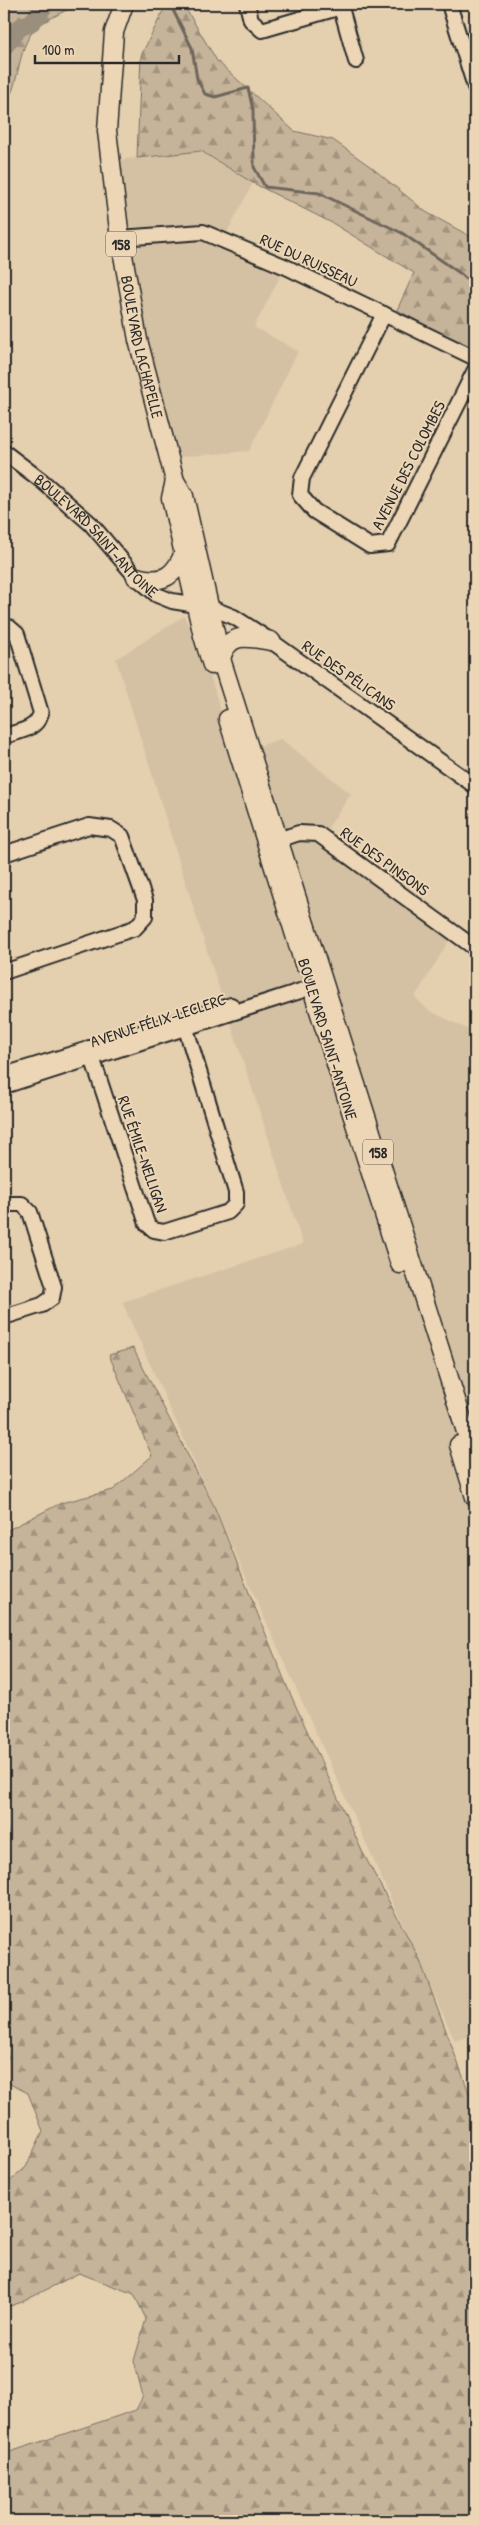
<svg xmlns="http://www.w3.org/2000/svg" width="479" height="2525" viewBox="0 0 479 2525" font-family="'Patrick Hand',sans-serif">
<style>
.built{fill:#d4c1a4}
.forest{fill:url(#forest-firs);stroke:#787062}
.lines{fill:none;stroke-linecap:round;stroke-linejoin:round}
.stream{stroke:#6e665b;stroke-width:3}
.river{stroke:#9a8e7b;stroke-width:18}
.minor-casing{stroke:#2b2b2b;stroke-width:18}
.major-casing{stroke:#2b2b2b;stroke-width:21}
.minor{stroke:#ecd6b5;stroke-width:14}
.major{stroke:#ecd6b5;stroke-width:18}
.labels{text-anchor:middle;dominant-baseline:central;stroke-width:4;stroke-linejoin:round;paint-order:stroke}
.shield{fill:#ecd6b5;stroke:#655e54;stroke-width:1}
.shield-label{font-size:15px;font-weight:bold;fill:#2b2b2b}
.street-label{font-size:16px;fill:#2b2b2b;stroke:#ecd6b5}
</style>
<defs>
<pattern id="forest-firs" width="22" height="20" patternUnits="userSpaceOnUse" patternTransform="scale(1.25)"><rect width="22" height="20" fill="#c6b49a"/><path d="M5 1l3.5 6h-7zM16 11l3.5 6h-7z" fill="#a1937e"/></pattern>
</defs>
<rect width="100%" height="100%" fill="#e4cfaf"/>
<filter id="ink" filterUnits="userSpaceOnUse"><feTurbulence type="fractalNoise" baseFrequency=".02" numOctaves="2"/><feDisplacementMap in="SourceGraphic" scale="10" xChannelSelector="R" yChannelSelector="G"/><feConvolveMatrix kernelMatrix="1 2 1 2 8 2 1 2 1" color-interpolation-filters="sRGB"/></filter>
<g filter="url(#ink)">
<path class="built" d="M201 151 253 183 223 240 284 269 254 327 298 351 249 451 165 458 113 186 117 160Z
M184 616 205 659 234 754 281 739 351 794 321 838 453 934 415 997 428 1010 475 1033V2034L455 2041 122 1302 303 1244 208 954 116 659Z"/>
<path class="forest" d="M4 4H78C66 11 42 21 34 30 16 51 21 84 4 106Z
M169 4H183L217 61 294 131 333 140 371 167 426 212 475 239V348L459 343 397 310 414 273 334 224 253 183 201 151 137 158 141 56 164 9Z
M133 1348 214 1506 288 1689 362 1851 419 1958 475 2109V2521H4V2454L136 2410 143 2396 134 2361 146 2319 134 2294 79 2273 22 2302 4 2308V2187L26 2167 43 2131 28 2093 4 2081V1532L61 1503 113 1490 152 1456 109 1355Z"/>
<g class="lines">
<path class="stream" d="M170 4 192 48 197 79 205 94 215 97 248 88 253 110 254 167 265 187 319 193 402 233 461 274 475 287"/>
<path class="river" d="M4 47 19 28 32 22 46 4"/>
<defs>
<g id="minor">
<path d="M247 4 251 20 262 30 341 7"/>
<path d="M340 4 356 61"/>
<path d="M449 4 475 87"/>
<path d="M120 238 203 232 286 267 475 358"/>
<path d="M384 314 302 478 300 495 314 511 370 546 388 544 475 370"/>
<path id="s1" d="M4 452 42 481 91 524 136 577 157 595 172 601 209 607 234 617 271 641 475 786"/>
<path d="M4 627H9L17 634 41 713C36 730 20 731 4 736"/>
<path d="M269 843 299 833 318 834 475 948"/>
<path d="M4 854 89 826 111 829 122 836 145 900V917L135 928 4 972"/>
<path d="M89 1048 147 1224 154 1230 164 1232 228 1212 236 1204V1192L183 1019"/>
<path d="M4 1075 231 1005"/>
<path d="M4 1086 322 984"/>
<path d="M4 1204H22L30 1212 54 1287 52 1298 42 1305 4 1317"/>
</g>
<g id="major">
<path id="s2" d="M124 4 114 32 107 131 120 238 138 340 175 481 184 496 221 659 475 1460"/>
<path d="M175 481 171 498 203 636 212 665"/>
<path d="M136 577C163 584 174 577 184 553"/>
<path d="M221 659C228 631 249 637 271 641"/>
<path d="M228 719 304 964"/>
<path d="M315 998 400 1264"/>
<path d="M459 1445 475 1497"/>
</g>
</defs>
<use href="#minor" class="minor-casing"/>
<use href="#major" class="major-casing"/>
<use href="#minor" class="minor"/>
<use href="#major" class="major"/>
</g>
</g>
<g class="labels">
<g class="shield">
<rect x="106" y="231.5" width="30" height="25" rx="4"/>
<rect x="363" y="1139.5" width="30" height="25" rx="4"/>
</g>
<g class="shield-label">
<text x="121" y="244">158</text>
<text x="378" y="1152">158</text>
</g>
<g class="street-label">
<text transform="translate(309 260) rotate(25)">RUE DU RUISSEAU</text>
<text stroke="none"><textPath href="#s2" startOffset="348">BOULEVARD LACHAPELLE</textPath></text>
<text transform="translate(408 465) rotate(-63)">AVENUE DES COLOMBES</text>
<text stroke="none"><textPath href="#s1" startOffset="125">BOULEVARD SAINT-ANTOINE</textPath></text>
<text transform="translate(349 675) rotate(35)">RUE DES PÉLICANS</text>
<text transform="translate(385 861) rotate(36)">RUE DES PINSONS</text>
<text transform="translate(158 1020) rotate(-18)">AVENUE FÉLIX-LECLERC</text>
<text transform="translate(328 1039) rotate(73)">BOULEVARD SAINT-ANTOINE</text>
<text transform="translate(143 1154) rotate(71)">RUE ÉMILE-NELLIGAN</text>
</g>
</g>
<rect width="479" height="2525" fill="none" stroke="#ecd6b5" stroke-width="20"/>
<rect x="10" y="10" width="459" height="2505" fill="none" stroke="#2b2b2b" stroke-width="2" filter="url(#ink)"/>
<path d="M35 55v8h144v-8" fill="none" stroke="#2b2b2b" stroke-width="2.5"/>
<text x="42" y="55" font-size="15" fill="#2b2b2b" stroke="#ecd6b5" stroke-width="4" paint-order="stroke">100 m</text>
</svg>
